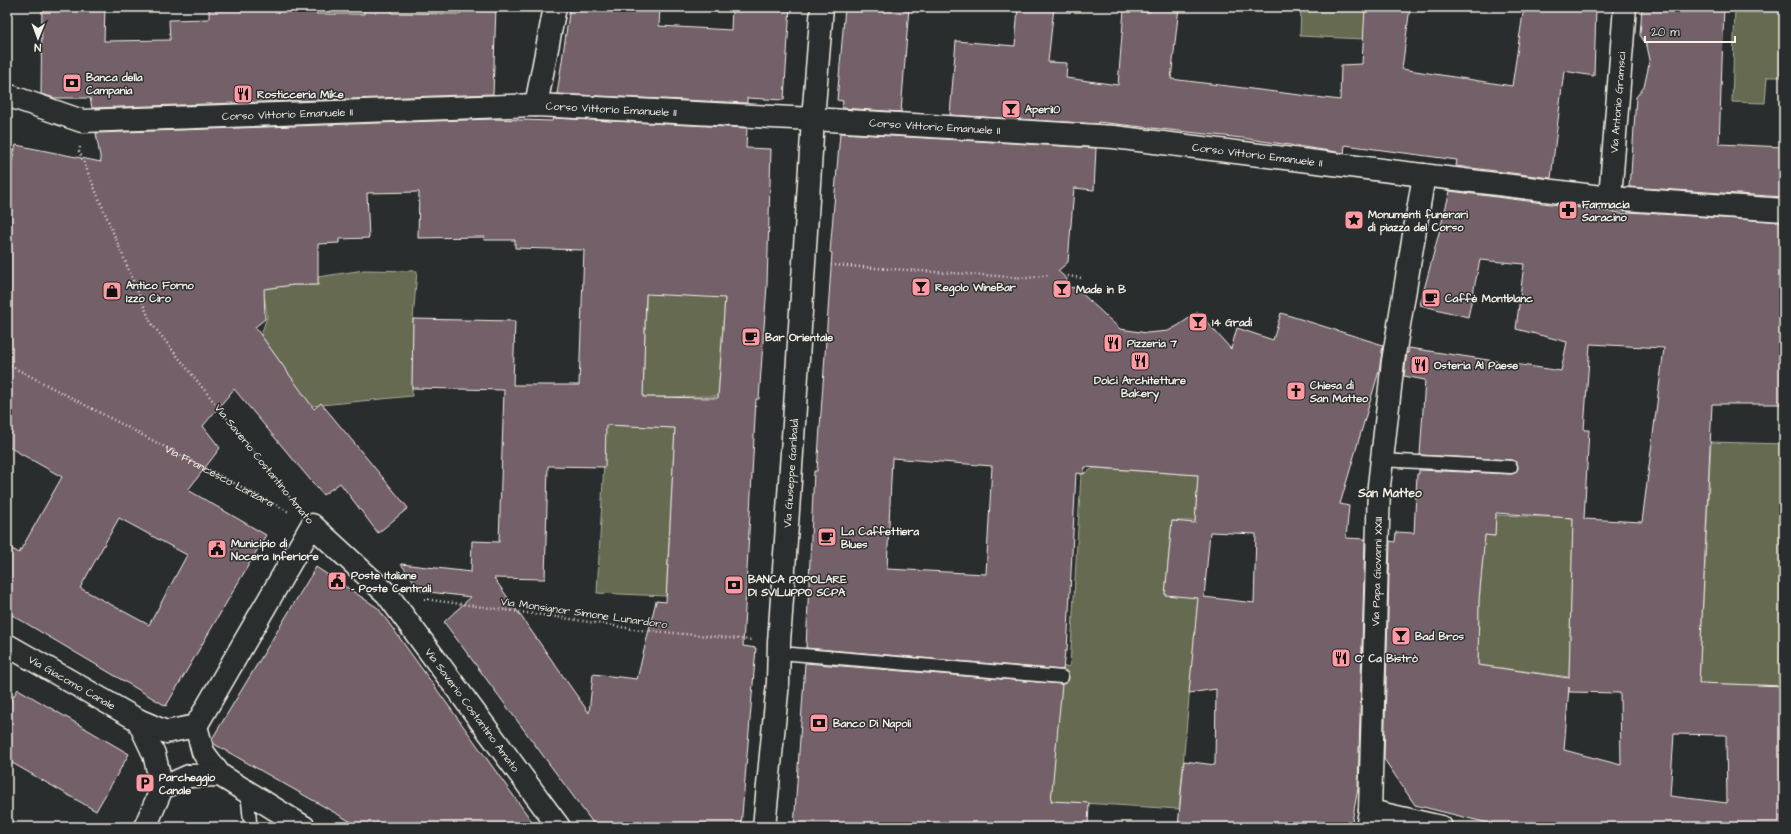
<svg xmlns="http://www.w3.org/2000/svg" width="1791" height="834" viewBox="0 0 1791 834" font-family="'Architects Daughter',sans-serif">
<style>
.green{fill:#656b51;stroke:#acae9c}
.building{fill:#736169;stroke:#f4f1e8;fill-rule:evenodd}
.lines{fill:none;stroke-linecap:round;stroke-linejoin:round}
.lane-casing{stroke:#f4f1e8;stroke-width:15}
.street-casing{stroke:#f4f1e8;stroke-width:25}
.secondary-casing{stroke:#f4f1e8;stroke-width:25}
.path{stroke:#f4f1e8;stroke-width:2.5;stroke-dasharray:1 3;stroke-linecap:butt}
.lane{stroke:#2a2d2e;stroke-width:12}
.street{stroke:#2a2d2e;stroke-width:22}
.secondary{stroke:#2a2d2e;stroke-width:22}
.labels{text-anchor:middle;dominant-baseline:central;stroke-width:3;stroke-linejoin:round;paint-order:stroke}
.poi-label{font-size:11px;font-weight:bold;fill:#f4f1e8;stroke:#2a2d2e;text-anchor:start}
.street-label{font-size:11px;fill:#f4f1e8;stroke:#2a2d2e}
.neighbourhood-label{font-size:12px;font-weight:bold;fill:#f4f1e8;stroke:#2a2d2e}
</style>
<rect width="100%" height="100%" fill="#2a2d2e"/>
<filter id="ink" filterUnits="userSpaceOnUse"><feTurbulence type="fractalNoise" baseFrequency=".025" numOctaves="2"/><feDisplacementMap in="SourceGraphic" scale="8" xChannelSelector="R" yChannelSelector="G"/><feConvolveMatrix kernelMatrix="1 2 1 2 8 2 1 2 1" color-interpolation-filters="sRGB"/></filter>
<g filter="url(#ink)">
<path class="green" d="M1301 7H1365L1364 39 1300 36Z
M1735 7H1784V77H1767L1765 103 1732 102Z
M364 270 417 271 413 319 412 396 311 406 261 335 267 317 263 285H318V277Z
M647 273 725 295 718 396 643 397Z
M606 425 675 428 666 596 597 593Z
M1711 442 1784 444V686L1699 683Z
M1094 468 1198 475 1195 521H1172L1165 594 1198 598 1179 809 1051 801 1063 667 1070 666 1081 475Z
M1496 515 1573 518 1569 677 1478 665 1479 600 1485 535 1495 536Z"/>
<path class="building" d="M42 7H105L104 41 170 40 169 20 209 19V7H316V14H364V7H392V13L460 14 461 7H496L493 94 92 108 90 98H55L41 94Z
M570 7H660L659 26 731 30 732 7H790L784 100 747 98V103L557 94Z
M845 7H909L901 112 842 108 843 101 837 100Z
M1018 7H1054L1048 62 1067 63 1066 78 1118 85 1124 10 1150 12 1151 7H1179L1171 79 1340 100 1341 65 1362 64 1365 7H1410L1402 69 1512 86 1524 7H1596L1594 76 1564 71 1551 178 1456 166 1457 160 1345 145 1344 153 1242 138 1098 122V124L950 115 956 41 1015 46Z
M1642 7H1724L1719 144 1784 147V197L1629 187 1630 174H1631L1636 97 1644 87 1650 60 1647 46 1640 35Z
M553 118 747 128 746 148 771 149 767 285 759 399H756L743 646 756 648 741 827H596L444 622 471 597 421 591 401 564 471 572 472 541 499 542 504 390 412 388 413 319 515 321 513 385H579L584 250 515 248V240H484L485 237 418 238 419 192 367 193 369 238 339 239V243L318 244V285H293L264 289 265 319 255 327 314 409 321 403 408 508 378 533 340 483 323 495 234 389 203 426 220 448 188 490 266 535 166 706 7 612V546L19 553 62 477 7 446V179L16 145 101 162 96 133 492 119 552 121ZM646 294 725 298 718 398 643 397ZM606 425 675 428 666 602 656 601 637 679 593 674 589 713 494 578 545 579 548 466 605 467ZM119 518 187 555 149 625 80 588Z
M840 133 1096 148 1094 190 1074 188 1068 262 1058 271 1067 279 1066 287 1076 288 1120 329 1147 333 1168 331 1179 325 1198 312 1231 349 1237 328 1273 340 1281 313 1383 345 1379 371 1340 504 1349 506 1346 538 1365 539 1358 788 1351 827H1178L1184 761 1215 765 1216 689 1189 693 1198 598 1165 595 1172 521 1195 523 1198 475 1085 467 1084 474 1076 473 1067 651H1065L1063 670 806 648 814 471H817L832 253 830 252ZM892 458 992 466 986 574 887 569ZM1210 532 1256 534 1254 603 1204 597Z
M1450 191 1628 214V212L1784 222V404H1712L1699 683 1784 686V827H1504L1415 805 1384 759 1390 541 1395 542 1396 532 1414 533 1417 474H1419V470L1511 474 1515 473 1518 468 1517 463 1511 460 1420 455 1425 380 1404 376 1407 352 1408 353 1409 348 1561 371 1567 342 1516 329 1524 264 1480 260 1468 317 1420 305ZM1590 344 1664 348 1642 522 1584 519 1589 430H1584ZM1496 513 1573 518 1569 678 1478 665 1479 600 1485 535 1495 536ZM1569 687V692L1620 693 1621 765 1564 750ZM1674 734 1726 735 1727 803 1670 796Z
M316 567 378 608 536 827H360L214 744 212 739Z
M805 663 1062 684 1051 801 1089 803 1088 827H794Z
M18 689 129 754 96 811 7 760V707Z"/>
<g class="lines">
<defs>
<path id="lane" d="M1381 460 1511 467
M780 653 1062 677
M247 792 250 821"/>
<g id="street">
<path id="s2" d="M7 95 82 121 536 105 813 119 1114 137 1610 198 1784 210"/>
<path d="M536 105 555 7"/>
<path id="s3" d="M1610 198 1625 7"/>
<path id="s4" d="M7 645 138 720 154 754 162 788"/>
<path id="s5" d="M138 720 166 732 196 726 312 525 387 594 559 827"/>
<path d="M1370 811 1441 827"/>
<path id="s6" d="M1367 827 1370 811 1379 486 1393 361 1424 175"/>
</g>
<g id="secondary">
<path d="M196 726 203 752 220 775"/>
<path d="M145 827 162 788 189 776 220 775 304 827"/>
<path id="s7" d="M764 827 778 682 779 642 794 423 813 119 822 7"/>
</g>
</defs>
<use href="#lane" class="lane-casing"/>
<use href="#street" class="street-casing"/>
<use href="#secondary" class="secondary-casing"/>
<g class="path">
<path d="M80 147 79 151 151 323 296 505"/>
<path d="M831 265 1027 278 1050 275"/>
<path d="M1068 276 1081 278"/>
<path id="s1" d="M7 364 289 512"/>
<path d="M424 599 564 618 640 630 752 640"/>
</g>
<use href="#lane" class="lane"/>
<use href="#street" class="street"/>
<use href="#secondary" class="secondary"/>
</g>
</g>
<defs>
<symbol id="bank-square" viewBox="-11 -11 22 22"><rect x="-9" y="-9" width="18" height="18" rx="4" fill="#ff9aa2" stroke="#2a2d2e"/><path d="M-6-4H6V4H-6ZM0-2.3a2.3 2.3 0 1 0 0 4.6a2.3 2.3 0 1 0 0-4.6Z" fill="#111"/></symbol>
<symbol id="restaurant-square" viewBox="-11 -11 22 22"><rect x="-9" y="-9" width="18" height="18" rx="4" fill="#ff9aa2" stroke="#2a2d2e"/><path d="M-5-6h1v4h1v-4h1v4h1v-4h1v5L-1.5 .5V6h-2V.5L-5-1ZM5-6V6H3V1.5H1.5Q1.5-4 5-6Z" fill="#111"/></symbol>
<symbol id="bar-square" viewBox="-11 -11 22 22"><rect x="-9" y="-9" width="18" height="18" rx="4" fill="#ff9aa2" stroke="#2a2d2e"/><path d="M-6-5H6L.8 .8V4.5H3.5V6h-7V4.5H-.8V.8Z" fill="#111"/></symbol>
<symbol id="pharmacy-square" viewBox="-11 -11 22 22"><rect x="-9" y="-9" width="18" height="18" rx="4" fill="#ff9aa2" stroke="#2a2d2e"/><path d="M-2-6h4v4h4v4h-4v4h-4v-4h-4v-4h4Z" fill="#111"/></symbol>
<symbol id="sight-square" viewBox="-11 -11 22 22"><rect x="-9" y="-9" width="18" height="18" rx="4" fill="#ff9aa2" stroke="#2a2d2e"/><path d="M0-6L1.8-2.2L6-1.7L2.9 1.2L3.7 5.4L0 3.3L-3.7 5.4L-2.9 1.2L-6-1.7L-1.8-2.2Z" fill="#111"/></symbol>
<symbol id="shop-square" viewBox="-11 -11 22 22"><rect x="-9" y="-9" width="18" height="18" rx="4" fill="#ff9aa2" stroke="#2a2d2e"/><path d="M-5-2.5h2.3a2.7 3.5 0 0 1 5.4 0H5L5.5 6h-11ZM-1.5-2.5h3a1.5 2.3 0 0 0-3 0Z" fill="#111"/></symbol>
<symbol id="cafe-square" viewBox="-11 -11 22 22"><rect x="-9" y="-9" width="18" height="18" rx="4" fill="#ff9aa2" stroke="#2a2d2e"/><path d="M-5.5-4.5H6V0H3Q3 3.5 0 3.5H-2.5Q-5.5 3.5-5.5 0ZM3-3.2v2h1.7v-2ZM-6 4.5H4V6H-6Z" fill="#111"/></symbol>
<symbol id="church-square" viewBox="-11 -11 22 22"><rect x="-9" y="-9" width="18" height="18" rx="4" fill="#ff9aa2" stroke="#2a2d2e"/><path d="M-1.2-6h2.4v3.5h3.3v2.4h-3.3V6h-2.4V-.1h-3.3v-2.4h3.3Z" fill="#111"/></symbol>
<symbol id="civic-square" viewBox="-11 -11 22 22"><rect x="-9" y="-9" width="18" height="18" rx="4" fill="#ff9aa2" stroke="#2a2d2e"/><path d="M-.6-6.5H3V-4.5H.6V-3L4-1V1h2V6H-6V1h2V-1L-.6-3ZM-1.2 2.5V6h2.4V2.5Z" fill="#111"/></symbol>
<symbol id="parking-square" viewBox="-11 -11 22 22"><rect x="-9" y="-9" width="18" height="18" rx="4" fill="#ff9aa2" stroke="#2a2d2e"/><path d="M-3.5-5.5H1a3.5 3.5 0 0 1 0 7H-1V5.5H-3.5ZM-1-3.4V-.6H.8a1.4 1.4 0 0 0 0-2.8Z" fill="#111"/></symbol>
</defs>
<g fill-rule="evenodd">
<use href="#bank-square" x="61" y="72" width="22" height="22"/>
<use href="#restaurant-square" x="232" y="83" width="22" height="22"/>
<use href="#bar-square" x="1000" y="98" width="22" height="22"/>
<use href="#pharmacy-square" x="1557" y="199" width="22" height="22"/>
<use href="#sight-square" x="1343" y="209" width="22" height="22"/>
<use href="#bar-square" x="910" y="276" width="22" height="22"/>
<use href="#bar-square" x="1051" y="278" width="22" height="22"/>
<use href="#shop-square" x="101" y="280" width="22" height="22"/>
<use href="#cafe-square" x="1420" y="287" width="22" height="22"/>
<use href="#bar-square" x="1187" y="311" width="22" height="22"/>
<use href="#cafe-square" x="740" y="326" width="22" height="22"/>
<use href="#restaurant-square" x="1102" y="332" width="22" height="22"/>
<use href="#restaurant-square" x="1129" y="350" width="22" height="22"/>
<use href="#restaurant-square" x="1409" y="354" width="22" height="22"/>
<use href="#church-square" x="1285" y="380" width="22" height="22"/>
<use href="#cafe-square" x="816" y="526" width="22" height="22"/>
<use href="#civic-square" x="206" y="538" width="22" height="22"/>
<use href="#civic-square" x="326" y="570" width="22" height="22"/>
<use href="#bank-square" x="723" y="574" width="22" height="22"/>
<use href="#bar-square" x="1390" y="625" width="22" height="22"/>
<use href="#restaurant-square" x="1330" y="647" width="22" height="22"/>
<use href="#bank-square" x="808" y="712" width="22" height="22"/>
<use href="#parking-square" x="134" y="772" width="22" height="22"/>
</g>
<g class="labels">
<g class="poi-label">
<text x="86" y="77">Banca della<tspan x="86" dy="13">Campania</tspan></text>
<text x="257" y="94">Rosticceria Mike</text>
<text x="1025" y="109">Aperi10</text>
<text x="1582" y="204">Farmacia<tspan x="1582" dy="13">Saracino</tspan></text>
<text x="1368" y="214">Monumenti funerari<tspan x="1368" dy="13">di piazza del Corso</tspan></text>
<text x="126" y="285">Antico Forno<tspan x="126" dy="13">Izzo Ciro</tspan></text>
<text x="935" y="287">Regolo WineBar</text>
<text x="1076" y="289">Made in B</text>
<text x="1445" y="298">Caffè Montblanc</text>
<text x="1212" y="322">14 Gradi</text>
<text x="765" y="337">Bar Orientale</text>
<text x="1127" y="343">Pizzeria 7</text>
<text x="1434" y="365">Osteria Al Paese</text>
<text x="1140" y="380" text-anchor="middle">Dolci Architetture<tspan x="1140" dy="13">Bakery</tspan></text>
<text x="1310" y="385">Chiesa di<tspan x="1310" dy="13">San Matteo</tspan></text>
<text x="841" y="531">La Caffettiera<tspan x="841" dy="13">Blues</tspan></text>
<text x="231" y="543">Municipio di<tspan x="231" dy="13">Nocera Inferiore</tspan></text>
<text x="351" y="575">Poste Italiane<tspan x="351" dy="13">- Poste Centrali</tspan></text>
<text x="748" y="579">BANCA POPOLARE<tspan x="748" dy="13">DI SVILUPPO SCPA</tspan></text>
<text x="1415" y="636">Bad Bros</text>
<text x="1355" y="658">O' Ca Bistrò</text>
<text x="833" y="723">Banco Di Napoli</text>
<text x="159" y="777">Parcheggio<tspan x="159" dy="13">Canale</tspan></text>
</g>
<g class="street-label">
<text stroke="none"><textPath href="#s3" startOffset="96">Via Antonio Gramsci</textPath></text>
<text stroke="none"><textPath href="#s2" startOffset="609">Corso Vittorio Emanuele II</textPath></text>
<text stroke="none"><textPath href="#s2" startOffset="285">Corso Vittorio Emanuele II</textPath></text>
<text stroke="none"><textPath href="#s2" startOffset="933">Corso Vittorio Emanuele II</textPath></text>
<text stroke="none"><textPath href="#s2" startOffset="1257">Corso Vittorio Emanuele II</textPath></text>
<text transform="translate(264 464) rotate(51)">Via Saverio Costantino Amato</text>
<text stroke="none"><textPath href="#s7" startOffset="355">Via Giuseppe Garibaldi</textPath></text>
<text stroke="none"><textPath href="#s1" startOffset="240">Via Francesco Lanzara</textPath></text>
<text stroke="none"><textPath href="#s6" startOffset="256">Via Papa Giovanni XXIII</textPath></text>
<text transform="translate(584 613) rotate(8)">Via Monsignor Simone Lunardoro</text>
<text stroke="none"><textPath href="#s4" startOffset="75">Via Giacomo Canale</textPath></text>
<text stroke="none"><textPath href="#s5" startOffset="539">Via Saverio Costantino Amato</textPath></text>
</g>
<g class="neighbourhood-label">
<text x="1390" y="493">San Matteo</text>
</g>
</g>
<rect width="1791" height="834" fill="none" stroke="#2a2d2e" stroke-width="24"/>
<rect x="12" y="12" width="1767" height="810" fill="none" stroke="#f4f1e8" stroke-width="1.5" filter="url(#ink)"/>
<g transform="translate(38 38) rotate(181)" stroke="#2a2d2e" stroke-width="3" paint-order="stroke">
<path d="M0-3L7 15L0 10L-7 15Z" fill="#f4f1e8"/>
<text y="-6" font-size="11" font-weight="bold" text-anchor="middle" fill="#f4f1e8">N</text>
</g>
<path d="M1645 36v6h90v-6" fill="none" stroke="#f4f1e8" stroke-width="2"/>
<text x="1651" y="36" font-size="12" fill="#f4f1e8" stroke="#2a2d2e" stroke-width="3" paint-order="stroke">20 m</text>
</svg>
